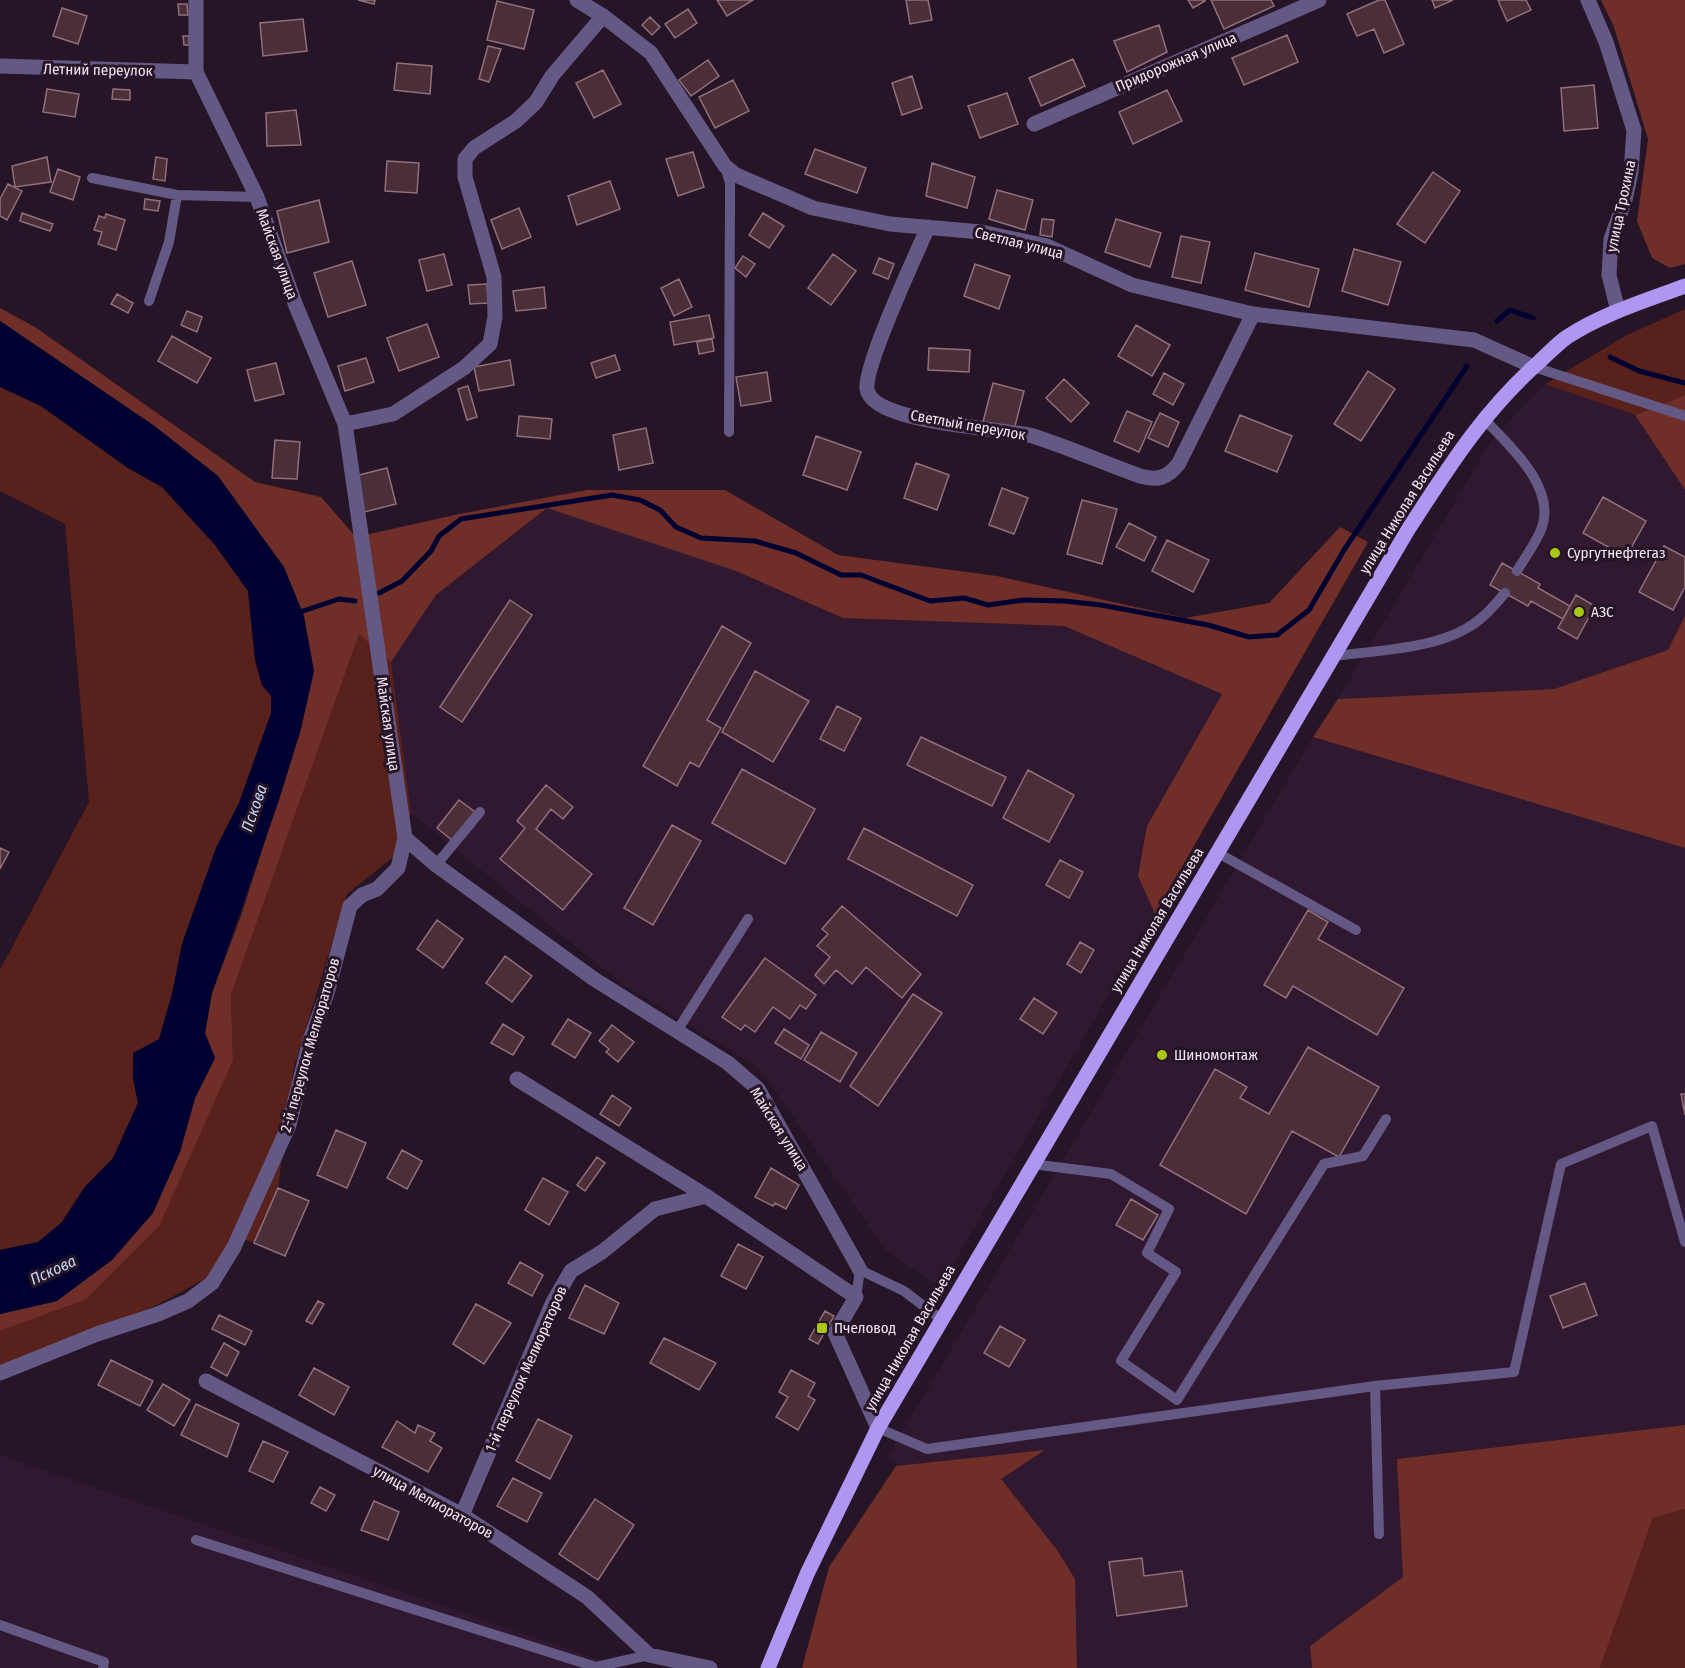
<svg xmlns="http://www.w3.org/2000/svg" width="1685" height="1668" viewBox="0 0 1685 1668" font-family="'Fira Sans Condensed',sans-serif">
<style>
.built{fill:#301831}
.green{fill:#59211c}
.forest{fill:#6f2e27}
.water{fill:#000130}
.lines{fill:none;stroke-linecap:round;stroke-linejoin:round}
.stream{stroke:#000130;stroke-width:5}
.building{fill:#4a2e38;stroke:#91707b;stroke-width:1.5}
.service{stroke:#645985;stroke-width:10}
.minor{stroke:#645985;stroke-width:15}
.tertiary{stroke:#645985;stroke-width:15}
.primary{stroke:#ae96f1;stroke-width:15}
.poi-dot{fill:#aac718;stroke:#261427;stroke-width:2}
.labels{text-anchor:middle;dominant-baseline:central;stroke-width:6;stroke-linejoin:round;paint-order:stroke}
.street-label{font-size:15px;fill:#f4e6f3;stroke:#261427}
.poi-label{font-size:15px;fill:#f4e6f3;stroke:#261427;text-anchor:start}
.water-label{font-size:16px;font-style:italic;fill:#c5d6f7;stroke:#261427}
</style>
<rect width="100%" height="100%" fill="#261427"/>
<path class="built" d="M1545 384 1635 415 1685 490V616L1668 650 1554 689 1338 699 1491 441Z
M547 508 736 571 843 618 1064 626 1222 694 1147 826 1139 876 1155 914 940 1287 887 1252 760 1069 621 983 411 813 391 662 436 595Z
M1313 737 1685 848V1425L1398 1459 1403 1577 1310 1646 1312 1668H1077L1076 1637 888 1456Z
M0 1455 625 1668H0Z"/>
<path class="green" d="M1685 309V395L1635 415 1545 384 1627 335Z
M0 387 41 406 128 468 162 487 215 545 248 591 255 660 262 685 271 696V713L239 803 216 848 182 944 172 994 159 1039 133 1077 138 1103 113 1158 84 1188 62 1222 38 1242 0 1250V970L89 802 65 524 0 491Z
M359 633 391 662 411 813 397 854 347 894 294 1067 278 1188 254 1243 236 1236 218 1272 155 1306 0 1368V1331L85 1300 233 1060 231 995Z
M1685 1509V1668H1600L1653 1518Z"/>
<path class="forest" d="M1601 0H1685V264L1670 268 1652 258 1637 221 1648 139 1614 27Z
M0 308 35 327 255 482 321 497 356 537 459 514 587 490H725L838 555 997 576 1185 618 1269 603 1340 527 1368 542 1155 914 1138 876 1147 826 1222 694 1064 626 843 618 736 571 547 508 436 595 391 662 359 634 231 995 233 1060 159 1226 85 1300 0 1331V1314L57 1301 180 1152 195 1098 215 1058 205 1033 212 993 241 916 301 729 218 476 153 425 0 321Z
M1685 395V490L1635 415Z
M1685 616V848L1313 737 1338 699 1554 689 1668 650Z
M1685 1425V1509L1653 1518 1600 1668H1312L1310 1646 1403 1577 1397 1459Z
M1045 1450 1001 1479 1057 1550 1075 1579 1077 1668H802L829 1567 896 1466Z"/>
<path class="water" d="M0 321 153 425 218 476 284 567 304 616 314 671 301 729 279 800 212 993 205 1033 215 1058 195 1098 180 1152 153 1213 112 1260 57 1301 0 1314V1250L38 1242 62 1222 84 1188 113 1158 138 1103 133 1077V1053L159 1039 172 994 182 944 216 848 239 803 271 713V696L262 685 255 660 248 591 215 545 162 487 128 468 41 406 0 387Z"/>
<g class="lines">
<path class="stream" d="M1497 321 1510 310 1533 318
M1610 357 1639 371 1685 383
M379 593 402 581 431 551 439 536 461 519 612 495 640 500 660 510 676 527 701 538 755 541 796 553 841 575H861L930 601 964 598 988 605 1024 600 1064 601 1101 605 1208 625 1249 637 1277 635 1309 610 1344 550 1467 366
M297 613 339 599 355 601"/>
</g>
<path class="building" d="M358 0H375L374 4Z
M717 0H753L727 16Z
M906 0H928L932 20 910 24Z
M1188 0H1205V1L1193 8Z
M1211 0H1271L1274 6 1224 29Z
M1379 0H1385L1404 44 1384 53 1374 29 1357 36 1347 14Z
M1432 0H1453L1435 8Z
M1498 0H1526L1531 10 1507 21Z
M497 1 534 10 524 49 487 40Z
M178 4H187L188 15H179Z
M62 8 87 16 78 44 53 36Z
M688 9 697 23 675 38 665 24Z
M650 17 660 27 652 35 642 25Z
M303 19 307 51 263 56 260 23Z
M1159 25 1167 52 1127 72 1114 41Z
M1287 35 1298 62 1244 85 1232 58Z
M183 36H189V45H184Z
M488 46 501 49 489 82 479 79Z
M1073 59 1085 86 1041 106 1029 78Z
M708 60 719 76 691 96 679 80Z
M397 63 432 66 430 94 394 90Z
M603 70 621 104 594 118 576 83Z
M912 76 922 108 902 115 892 83Z
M733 80 749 111 715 128 699 97Z
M1594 85 1598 128 1564 131 1561 88Z
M47 89 79 94 75 117 43 112Z
M113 89 130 90V100L112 99Z
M1167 90 1182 121 1133 144 1119 112Z
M1007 93 1018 124 980 138 968 106Z
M296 110 301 145 267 146 266 113Z
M815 149 866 168 857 193 805 174Z
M693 152 704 187 678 196 666 159Z
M47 157 51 182 15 187 12 166Z
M156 157 167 159 165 181 153 179Z
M387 161 419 163 417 193 385 191Z
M932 163 975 177 967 208 926 196Z
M58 169 80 177 73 200 50 192Z
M1433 172 1460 191 1425 243 1397 224Z
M610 181 620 209 577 225 568 196Z
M8 184 22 191 7 220 0 216V199Z
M997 190 1033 200 1025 230 989 219Z
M145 199 160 201 158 211 144 209Z
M319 200 329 242 287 253 277 211Z
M519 208 531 237 502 249 491 220Z
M22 213 53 224 50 231 20 221Z
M763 213 784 226 769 248 749 235Z
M106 214 125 220 116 250 98 244 102 232 94 230 99 216 105 218Z
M1042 219 1054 220 1052 237 1040 235Z
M1116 219 1161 233 1150 267 1105 252Z
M1181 236 1210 242 1201 283 1172 277Z
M1354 249 1401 262 1388 305 1342 291Z
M1255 253 1319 269 1309 307 1245 290Z
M444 254 452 285 427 291 419 260Z
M833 254 856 271 831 305 808 288Z
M743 256 755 264 746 277 735 268Z
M879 258 894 264 888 279 873 273Z
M352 261 366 305 328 317 314 273Z
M975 264 1010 276 999 309 964 296Z
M679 279 692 307 674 316 661 288Z
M487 284 488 303 470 304 468 285Z
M544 287 546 308 516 311 513 291Z
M117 294 133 303 128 313 111 304Z
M187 311 202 317 197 332 181 325Z
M709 315 714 338 674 345 670 322Z
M427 324 439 357 399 371 387 338Z
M1136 325 1170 345 1152 376 1118 356Z
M172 336 211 358 197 383 158 361Z
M712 339 714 351 699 354 697 342Z
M929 348 970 350 969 372 928 370Z
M615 355 620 370 596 378 591 363Z
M366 358 374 382 345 391 338 366Z
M510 360 514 385 479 391 474 367Z
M276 363 284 394 255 401 247 370Z
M1368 371 1395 389 1361 441 1334 424Z
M767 372 771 401 741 406 736 377Z
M1164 373 1184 384 1173 405 1153 394Z
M1064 379 1089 403 1071 422 1046 398Z
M993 383 1024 391 1014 430 983 422Z
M468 386 477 417 467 420 458 389Z
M1127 411 1152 422 1139 452 1114 441Z
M1160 413 1179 422 1168 447 1148 438Z
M1240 415 1292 436 1277 472 1225 451Z
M519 416 552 419 550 439 517 436Z
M646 428 653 463 619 470 613 435Z
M816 436 861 452 847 490 803 475Z
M275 440 300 442 297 479 272 478Z
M916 463 949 475 937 510 904 498Z
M387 468 396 504 364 512 355 476Z
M1002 488 1028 498 1014 534 989 525Z
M1603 497 1646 521 1626 557 1583 533Z
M1082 500 1117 509 1102 564 1067 554Z
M1129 523 1156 537 1144 561 1116 547Z
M1167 540 1209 560 1193 592 1152 571Z
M1664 546 1685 557V587L1673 610 1639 592Z
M1502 563 1540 584 1538 588 1570 606 1563 619 1531 601 1528 606 1490 585Z
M1576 595 1595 606 1577 639 1558 628Z
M510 600 532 615 462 722 440 707Z
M722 626 751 643 707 720 721 728 699 767 690 762 677 786 643 766Z
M755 671 809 701 773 762 722 732Z
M837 706 861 718 844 751 820 739Z
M921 737 1006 777 992 806 907 765Z
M742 769 815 809 785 864 712 823Z
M1028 770 1074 795 1049 842 1003 818Z
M546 785 573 807 563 819 551 809 536 829 592 874 563 910 500 859 525 828 517 821Z
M459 800 475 812 453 841 437 828Z
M672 825 701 841 653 925 624 908Z
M864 828 973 885 957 916 848 859Z
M0 848 9 852 0 869Z
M1060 860 1083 872 1069 898 1046 885Z
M842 906 921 974 902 998 866 967 852 984 836 970 824 984 815 975 830 957 817 946 828 934 822 929Z
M1308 910 1328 922 1318 939 1404 988 1377 1035 1293 986 1286 998 1264 985Z
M437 920 463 939 443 968 417 949Z
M1080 942 1094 950 1081 973 1067 964Z
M505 956 532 976 512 1002 486 983Z
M765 958 816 995 806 1009 800 1005 790 1019 773 1007 755 1032 745 1025 741 1030 722 1017Z
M913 994 942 1013 878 1106 850 1086Z
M1034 998 1057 1013 1043 1034 1020 1019Z
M568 1019 591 1033 575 1058 552 1044Z
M503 1024 524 1037 513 1055 491 1043Z
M612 1025 634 1042 618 1062 606 1052 609 1049 599 1041Z
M784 1029 809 1045 801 1059 775 1043Z
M821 1032 857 1053 840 1082 804 1060Z
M1308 1047 1379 1087 1339 1157 1292 1131 1246 1214 1160 1165 1215 1069 1247 1087 1240 1098 1269 1114Z
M1681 1094H1685V1115Z
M612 1095 631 1108 619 1126 600 1114Z
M336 1130 366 1143 347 1188 317 1175Z
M402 1150 422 1161 407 1189 387 1178Z
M597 1157 605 1163 585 1191 577 1185Z
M771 1168 799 1185 786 1209 775 1203 773 1206 755 1197Z
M543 1178 568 1192 549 1225 525 1210Z
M278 1188 309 1201 285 1256 254 1243Z
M1131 1199 1158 1215 1143 1240 1116 1225Z
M738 1244 763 1257 746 1289 721 1276Z
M520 1262 543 1275 532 1296 508 1283Z
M1585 1283 1597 1315 1563 1328 1550 1296Z
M585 1285 619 1303 604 1334 569 1318Z
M318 1301 324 1304 312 1324 306 1321Z
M476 1304 511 1323 484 1364 453 1344Z
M825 1311 834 1316 818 1344 809 1339Z
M219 1315 252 1331 245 1345 212 1329Z
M1000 1326 1025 1340 1009 1367 984 1353Z
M664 1338 716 1363 699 1390 650 1363Z
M224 1343 239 1352 227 1376 211 1367Z
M111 1360 153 1381 140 1406 98 1385Z
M314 1368 349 1387 334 1415 299 1395Z
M791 1370 815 1383 808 1396 815 1400 798 1430 776 1417 788 1397 779 1392Z
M163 1384 190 1400 174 1426 147 1410Z
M196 1404 239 1424 227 1457 181 1435Z
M538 1419 572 1436 550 1479 516 1461Z
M397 1421 415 1433 418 1425 435 1433 430 1441 442 1448 428 1472 382 1447Z
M263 1441 288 1452 273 1482 249 1471Z
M513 1478 542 1493 527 1522 497 1506Z
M320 1487 335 1495 326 1511 311 1503Z
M595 1499 634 1525 598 1580 559 1554Z
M374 1501 399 1512 388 1540 361 1530Z
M1142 1558 1144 1576 1182 1571 1187 1606 1117 1616 1109 1562Z"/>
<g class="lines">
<path class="service" d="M725 166 730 183V197L729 432
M92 178 177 195 257 197
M149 301 169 242 177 195
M1534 367 1685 416
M1483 418C1508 444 1556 486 1542 527 1537 542 1525 557 1517 571
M1334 656C1374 651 1432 649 1467 628 1482 620 1494 606 1505 593
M1218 853 1356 930
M436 865 480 812
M677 1031 748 919
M1032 1164 1111 1174 1169 1209 1147 1253 1176 1272 1121 1361 1177 1400 1324 1164 1363 1156 1386 1119
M856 1297 860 1270 904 1291 942 1320
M1375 1386 1514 1372 1561 1164 1652 1126 1685 1242
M878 1428 927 1449 1375 1386 1379 1534
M196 1540 596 1667 649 1655
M0 1625 104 1662 103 1668"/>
<path class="minor" d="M196 0V72L257 197 296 306 345 424 405 838 436 865 594 979 728 1063 758 1089 860 1270
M577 0 603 16 651 53 725 166 736 175 813 208 890 224 981 232 1047 246 1132 285 1253 314 1474 340 1534 367
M0 66 196 72
M1034 124 1319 0
M928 227C916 255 864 365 867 389 872 424 1004 428 1033 436 1070 448 1104 463 1140 476 1158 481 1168 478 1179 463L1253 314
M345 424 393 414 464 368 490 344 495 317 494 277 465 177V159L474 148 516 121 536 102 552 76 603 16
M517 1079 706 1196
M0 1373 97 1334 158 1314 188 1301 212 1283 234 1247 289 1125 310 1040 327 993 350 906 362 895 377 889 398 868 405 838
M206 1381 462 1515 587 1597 649 1655 710 1668
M462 1515 553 1302 571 1271 602 1252 655 1209 706 1196 856 1297 835 1333 878 1428"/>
<path class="tertiary" d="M1588 0 1606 42 1634 130 1631 172 1625 200 1611 239 1609 275 1618 311"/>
<path class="primary" d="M768 1668 807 1574 878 1428 1409 528C1450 465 1483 412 1539 362 1548 354 1557 344 1567 337 1602 314 1645 301 1685 286"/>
</g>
<g class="poi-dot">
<circle cx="1555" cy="553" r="6"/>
<circle cx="1579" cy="612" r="6"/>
<circle cx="1162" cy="1055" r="6"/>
<rect x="816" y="1322" width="12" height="12" rx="3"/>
</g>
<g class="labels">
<g class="street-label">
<text transform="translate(1176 62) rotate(-23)">Придорожная улица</text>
<text transform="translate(98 70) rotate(1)">Летний переулок</text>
<text transform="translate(1621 206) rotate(-78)">улица Трохина</text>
<text transform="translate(1019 243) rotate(14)">Светлая улица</text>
<text transform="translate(277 254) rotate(70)">Майская улица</text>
<text transform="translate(968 425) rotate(10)">Светлый переулок</text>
<text transform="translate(1407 502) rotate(-58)">улица Николая Васильева</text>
<text transform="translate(388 724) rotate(82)">Майская улица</text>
<text transform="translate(1157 920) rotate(-59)">улица Николая Васильева</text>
<text transform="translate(310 1045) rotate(-74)">2-й переулок Мелиораторов</text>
<text transform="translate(779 1129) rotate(58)">Майская улица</text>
<text transform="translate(910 1338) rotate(-60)">улица Николая Васильева</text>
<text transform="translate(526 1369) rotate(-66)">1-й переулок Мелиораторов</text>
<text transform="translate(433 1502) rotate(29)">улица Мелиораторов</text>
</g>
<g class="poi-label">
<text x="1567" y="553">Сургутнефтегаз</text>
<text x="1591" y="612">АЗС</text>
<text x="1174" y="1055">Шиномонтаж</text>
<text x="834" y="1328">Пчеловод</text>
</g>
<g class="water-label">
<text transform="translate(254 808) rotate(-71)">Пскова</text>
<text transform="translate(53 1270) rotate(-25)">Пскова</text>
</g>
</g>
</svg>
